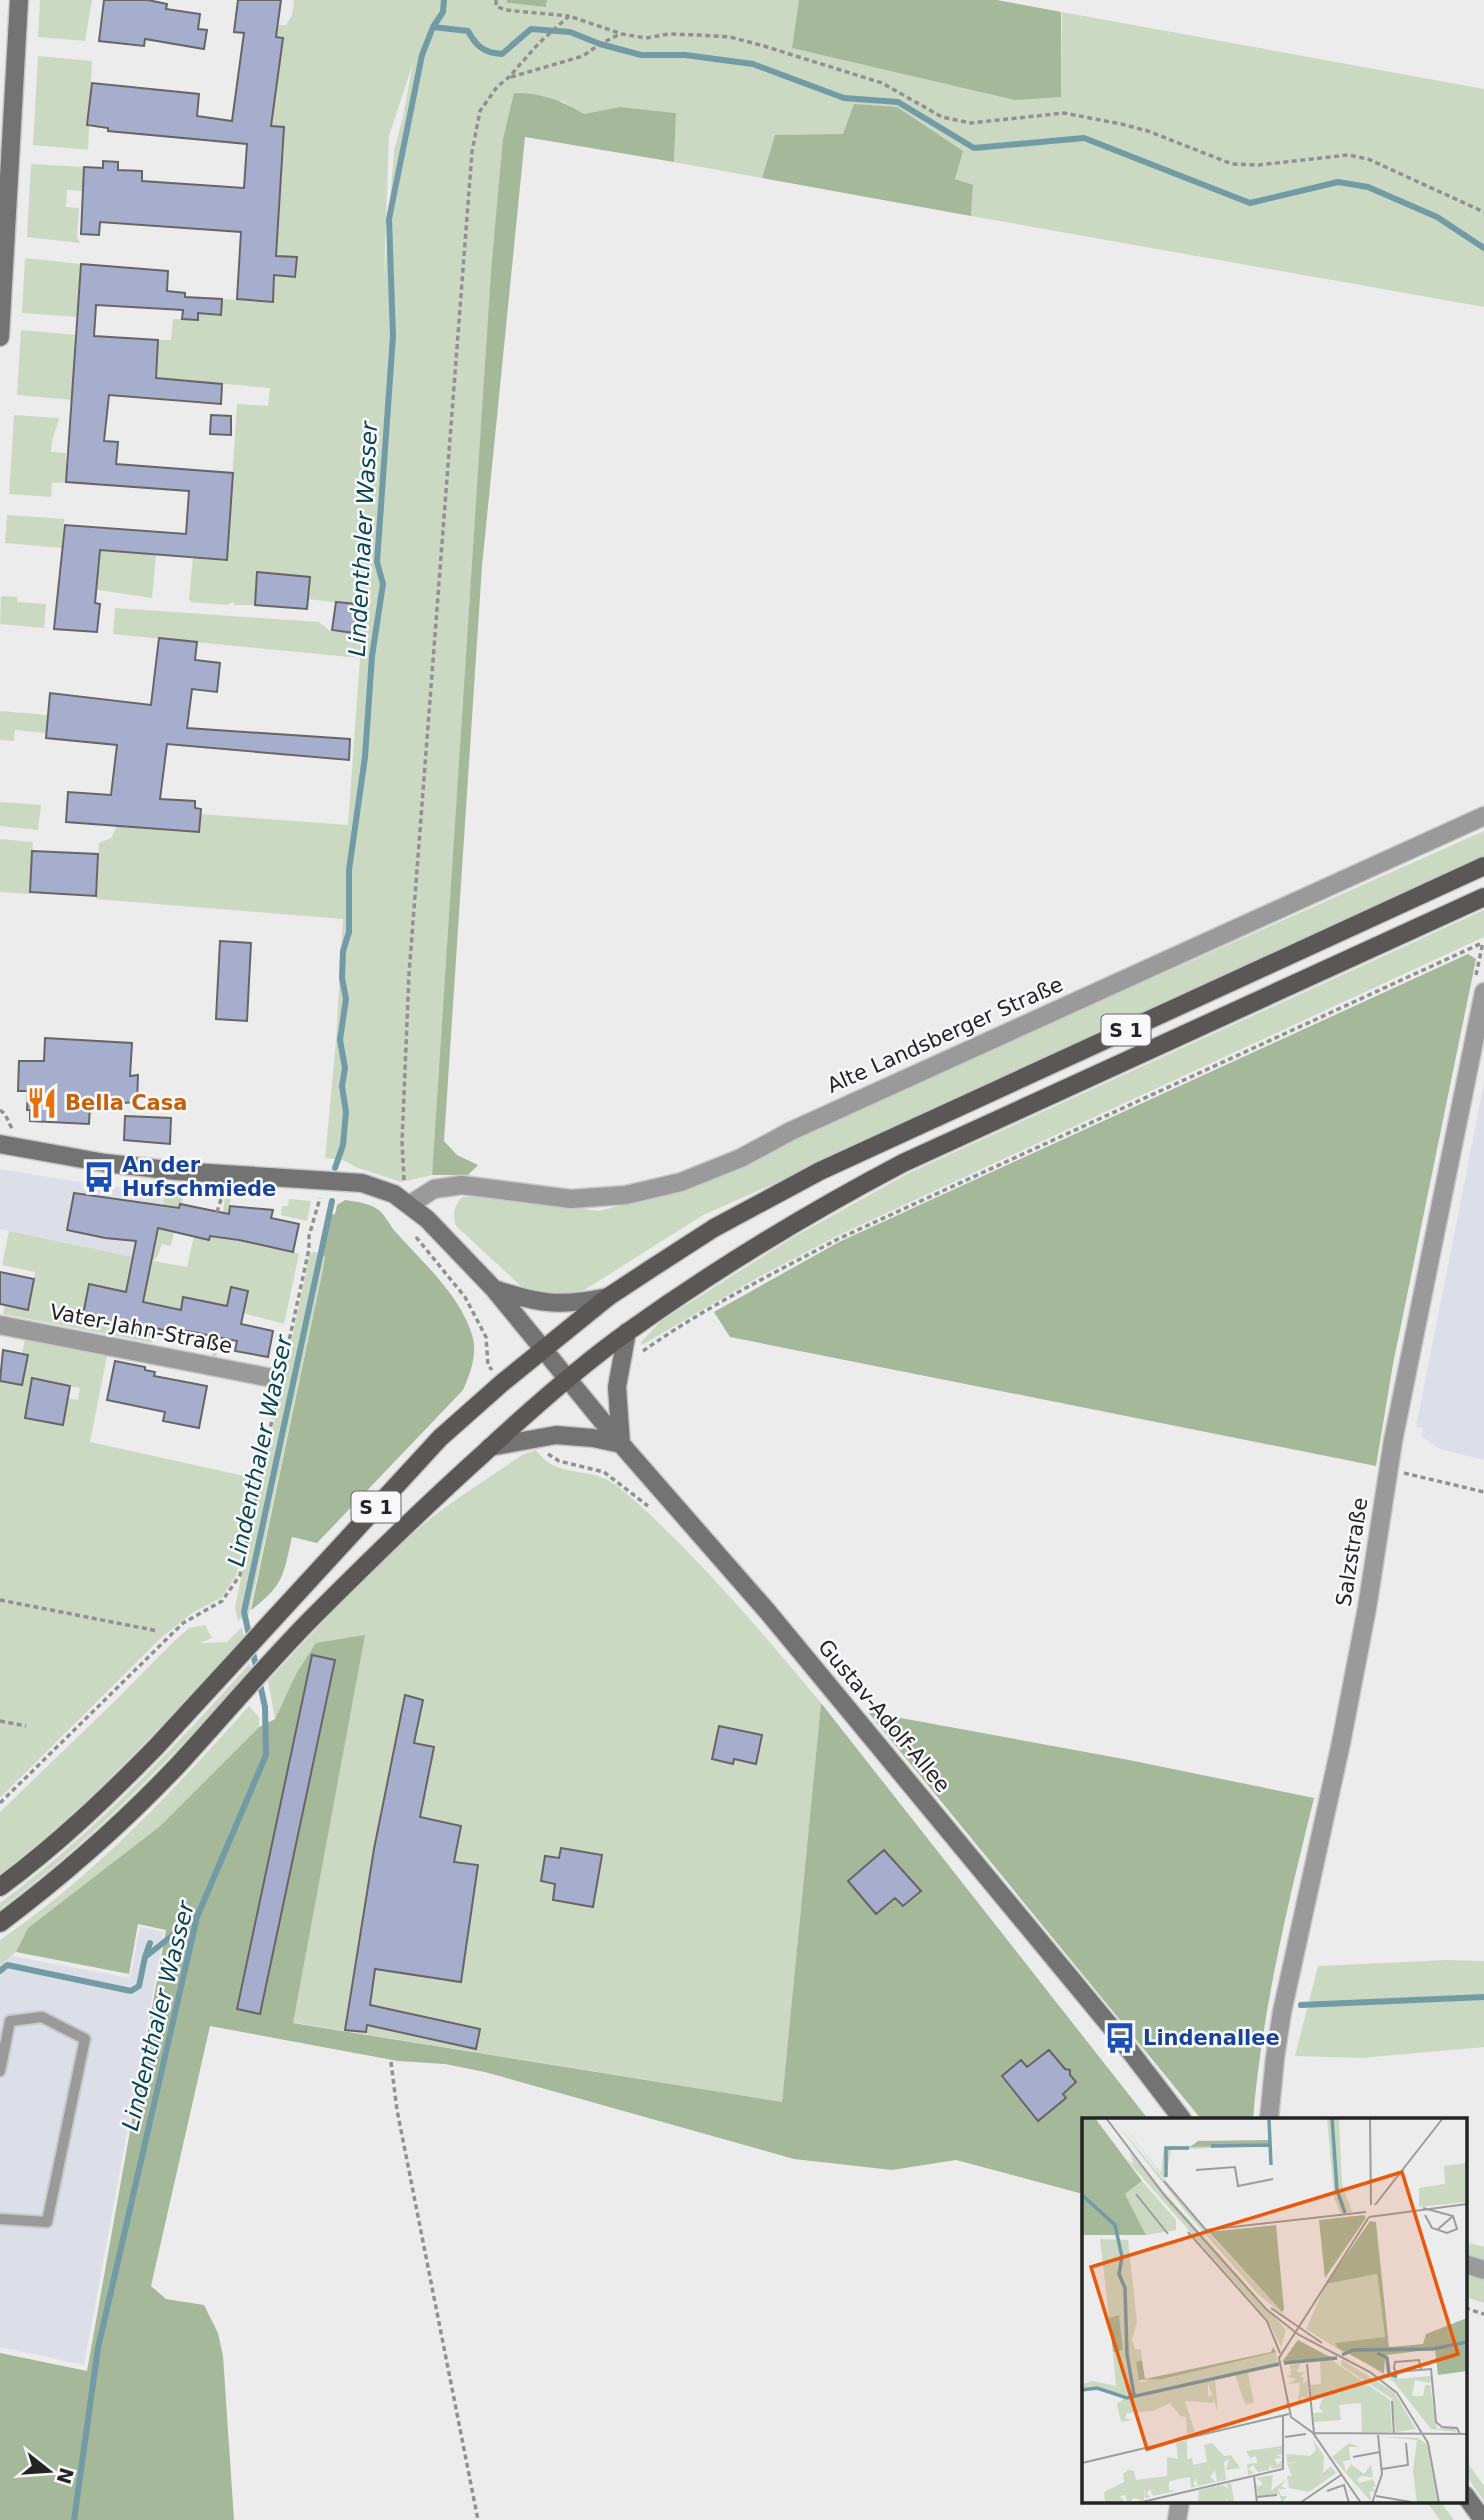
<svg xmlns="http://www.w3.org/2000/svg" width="1484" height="2520" viewBox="0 0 1484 2520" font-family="'DejaVu Sans',sans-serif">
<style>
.built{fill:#dddfe8}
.green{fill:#cbd8c2;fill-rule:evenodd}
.forest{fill:#a5b89a}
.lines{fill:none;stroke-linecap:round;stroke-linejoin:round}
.stream{stroke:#729ba6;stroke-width:6}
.building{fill:#a7adcd;stroke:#666667;stroke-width:2}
.lane-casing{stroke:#c8c8c9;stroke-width:14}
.street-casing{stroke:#c8c8c9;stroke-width:21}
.secondary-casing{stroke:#c8c8c9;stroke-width:21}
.primary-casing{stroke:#c8c8c9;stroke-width:21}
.path{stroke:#919192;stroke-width:3.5;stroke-dasharray:5 3.5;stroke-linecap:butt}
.lane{stroke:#9b9a9a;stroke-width:10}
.street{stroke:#9b9a9a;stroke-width:18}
.secondary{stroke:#747373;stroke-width:18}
.primary{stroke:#595857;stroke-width:18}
.labels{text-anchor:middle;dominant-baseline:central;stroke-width:5;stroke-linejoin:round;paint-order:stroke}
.shield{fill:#f9f9fb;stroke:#646464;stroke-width:2}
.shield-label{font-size:19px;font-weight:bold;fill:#242424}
.street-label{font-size:21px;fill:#242424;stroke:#f9f9fb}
.food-label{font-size:21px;font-weight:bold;fill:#c56008;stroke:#f9f9fb;text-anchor:start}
.transit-label{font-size:21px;font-weight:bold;fill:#164399;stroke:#f9f9fb;text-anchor:start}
.water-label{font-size:23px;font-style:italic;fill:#084654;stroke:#f9f9fb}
.inset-river{fill:none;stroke:#729ba6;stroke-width:3.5}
.inset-road{fill:none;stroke:#9c9c9d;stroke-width:2}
.view{fill:#e8590c;fill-opacity:0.15;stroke:#e8590c;stroke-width:3.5}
.inset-edge{fill:none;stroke:#242424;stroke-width:3.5}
</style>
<rect width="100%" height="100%" fill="#ececed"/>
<path class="built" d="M1484 1083V1460L1440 1449 1421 1436 1423 1428 1416 1427Z
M0 1169 97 1185 165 1192 160 1206 152 1261 0 1229Z
M140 1927 164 1932 84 2365 0 2347V1965L12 1956 130 1978Z"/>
<path class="green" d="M40 0H92L85 41 38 37Z
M294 0H507V3L546 7 547 0H799L793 48 1061 96 1062 12 1484 89V307L971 216 973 186 844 135H775L762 178 674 162 676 113 620 107 584 114 562 101 506 128 491 272 432 1175 401 1182 358 1168 343 1160 325 1158 336 1041 343 919 96 899 99 843 111 838 117 826 199 832 200 814 348 825 360 658 113 634 115 608 319 622 330 631 354 632 357 605 308 599 310 577 258 573 255 605H235L233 602 227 605 191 602 189 599 193 557 227 559 237 404 268 406 270 388 115 374 73 400 17 395 21 330 77 335 157 363 158 340H171L173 319 197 320 198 313 221 315 222 299 272 302 274 275 295 277 296 258 276 256 284 127 271 126 283 39 276 37 277 25H286L292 15ZM413 63 403 117 394 151 384 280 389 136Z
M38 56 92 61 88 150 33 145Z
M31 164 84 167 83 191 67 190 66 207 79 208 77 236 80 243 27 237Z
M25 258 81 264 78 317 22 313Z
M14 415 59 418C56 431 52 436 51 452L66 453V482L52 483 51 497 9 494Z
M7 515 64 519 63 548 5 543Z
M100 550 156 555 152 598 85 588Z
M1 596 17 597V602L46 604 44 628 0 624Z
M0 711 48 715 46 733 15 730 14 741 0 740Z
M0 802 41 805 38 830 0 826Z
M1484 831V857L814 1166 703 1215 586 1289 568 1297 536 1294 523 1288 456 1226C452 1213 454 1207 462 1197H488L599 1211 645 1199 800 1135Z
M0 839 33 842 30 894 0 892Z
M1484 910V937L837 1236 759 1277 642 1345 641 1342 661 1321 792 1238 909 1173Z
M165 1192 183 1194 182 1204H180L171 1246 162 1244 158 1255 153 1261 187 1267 194 1236 211 1232 223 1213 225 1197H231L224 1238 239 1241 241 1232 299 1254 284 1324 243 1313 231 1288 216 1357 212 1356 215 1337 210 1336 216 1304 183 1297 177 1329 172 1328 176 1311 130 1299 124 1328 153 1335 152 1343 3 1314 5 1305 28 1310 35 1272 2 1265 9 1231 133 1257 147 1282Z
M289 1199 311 1201 307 1221 281 1215 282 1206H288Z
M315 1252 325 1256 323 1269 249 1614 238 1620 235 1607 310 1253Z
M25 1339 107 1356 90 1442 258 1479 237 1574 221 1598 192 1613 162 1637 0 1798V1381L22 1385 28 1356 22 1354ZM32 1379 80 1388 78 1400 68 1398 63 1425Z
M536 1450C556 1480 590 1465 616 1485 640 1504 661 1525 683 1547 732 1597 776 1649 821 1703L782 2102 291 2022 296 1674 275 1719 268 1681C320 1626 371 1567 430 1519 459 1496 492 1476 522 1455Z
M205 1625 212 1638 200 1643 227 1642 242 1627 244 1636C167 1720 91 1805 0 1874V1812L119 1697 170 1645 189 1628Z
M250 1663 251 1669 243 1679C167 1762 90 1842 0 1909V1903C94 1833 172 1750 250 1663Z
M249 1706 259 1717V1727L159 1827 28 1928 16 1952 0 1965V1940C94 1876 173 1791 249 1706Z
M1447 1960 1484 1961V2047L1361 2058 1295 2056 1318 1966Z
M1465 2242 1484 2247V2260L1465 2255Z
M1465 2274 1484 2279V2303L1465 2297Z
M1465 2459 1484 2486V2501L1465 2474Z
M1426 2501H1440L1454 2520H1440Z"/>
<path class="forest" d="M507 0H547L546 7 507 3Z
M799 0H997L1061 12V97L1015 100 792 48Z
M514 93C541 93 561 100 584 114L620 107 676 113 674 162 525 137 482 566 444 1141 457 1155 478 1165 468 1175H432L491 271 503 139Z
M854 104 897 107 963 151 955 179 973 185 971 216 762 178 775 135 843 134Z
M1468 954 1476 959 1393 1364 1376 1466 730 1337 714 1312 839 1242Z
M345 1200C358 1202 370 1203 380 1211 385 1216 389 1223 393 1229 420 1260 462 1296 473 1338 477 1356 470 1374 463 1390L317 1543 292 1537C283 1576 284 1585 251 1610L323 1269 325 1257 322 1254 331 1215 335 1214 337 1205Z
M365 1635 293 2023 782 2102 821 1703 1148 2119H1083V2194L956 2160 892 2170 794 2159 485 2072 445 2064 398 2061 210 2026 151 2286 166 2299 204 2305 218 2333 223 2356 234 2520H0V2353L87 2371 166 1930 138 1924 129 1974 16 1952 28 1928 159 1827 259 1727 275 1719 296 1674 316 1643Z
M868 1712 1129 1760 1314 1798C1288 1904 1262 2010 1253 2119H1201Z"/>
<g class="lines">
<path class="stream" d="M433 27 468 31C476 46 484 53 502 54L531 29 570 32 600 44 641 55H685L753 64 844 98 898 102 974 148 1084 138 1250 203 1338 182 1368 187 1437 217 1484 248
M335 1168 343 1145 346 1112 342 1086 345 1068 340 1040 346 999 342 978 343 951 349 932V870L365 757 372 656 383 584 377 562 393 336 389 219 422 55 433 27 443 12 444 0
M145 1957 150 1943
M0 1971 7 1965 131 1991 139 1986 145 1957 196 1917
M1301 2005 1484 1997
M74 2520 98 2348 197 1917 266 1755 265 1707 244 1612 332 1201"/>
</g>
<path class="building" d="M104 0H148L167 4 166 9 200 14 198 29 207 30 204 49 145 39 144 46 99 41Z
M238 0H281L276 37 283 38 271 126 284 127 276 256 297 257 295 277 274 275 273 302 237 299 241 232 100 222 99 235 81 234 84 167 103 168V161L118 162V170L142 171V181L244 188 247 144 108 131V128L87 125 92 83 199 94 197 116 232 121 244 33 234 32Z
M81 264 168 271 167 291 185 293V297L222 299 221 315 198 313V320L182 319 183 310 96 305 94 336 158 340 156 378 222 384 221 404 109 395 104 441 118 442 116 464 233 473 227 560 100 550 95 603 100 604 97 632 54 629 65 525 186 534 189 491 66 482Z
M211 415 231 416V435L210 434Z
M257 572 310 577 307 609 255 605Z
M336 602 357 604 354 633 332 630Z
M159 638 197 642 195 660 220 663 217 692 192 689 187 728 350 739 349 760 167 744 160 799 195 801V808L201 809 199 832 66 822 68 792 111 795 117 745 46 738 50 693 151 705Z
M32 851 98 854 96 896 30 892Z
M220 941 251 943 247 1021 216 1019Z
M45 1038 132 1043 130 1076 138 1075 137 1102 90 1105 89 1124 30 1121V1110H27L28 1091H18L19 1061H44Z
M125 1116 171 1118 170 1144 124 1140Z
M74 1193 179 1208 180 1204 229 1214 230 1206 273 1210 271 1218 299 1224 293 1252 239 1240 210 1236 209 1240 158 1228 143 1302 181 1310 183 1297 227 1306 231 1287 248 1291 241 1324 273 1331 268 1357 235 1351 237 1341 172 1328 171 1332 155 1328 153 1335 82 1320 89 1284 126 1292 136 1241 105 1238 67 1230Z
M0 1272 34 1279 28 1310 0 1304Z
M3 1350 28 1355 22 1385 0 1381Z
M115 1361 145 1367V1370L155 1372 154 1376 207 1386 199 1428 163 1421 165 1412 107 1400Z
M32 1378 70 1386 63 1425 25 1418Z
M312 1655 335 1660 260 2014 237 2009Z
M405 1695 423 1700 414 1743 434 1747 420 1817 461 1826 454 1862 478 1865 461 1982 375 1969 370 2005 480 2029 476 2049 367 2025 366 2032 345 2030 374 1849Z
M719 1726 762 1735 756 1764 734 1759 733 1764 712 1759Z
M561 1848 602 1855 593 1907 553 1900 555 1884 541 1881 545 1856 559 1858Z
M884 1850 921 1891 903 1906 895 1898 876 1914 848 1881Z
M1049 2050 1065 2069 1070 2070V2075L1076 2082 1063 2094 1066 2098 1038 2121 1002 2076 1021 2060 1027 2067Z"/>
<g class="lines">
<defs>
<path id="lane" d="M0 2071 10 2021 42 2017 85 2039 47 2222 0 2219"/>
<path id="street" d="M409 1205 434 1189 462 1185 571 1199 626 1195 681 1182 741 1158 791 1131 1484 816
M0 1325 272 1378
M1269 2119 1275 2058 1282 2012 1341 1743 1367 1608 1393 1441 1484 992
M1465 2264 1484 2270
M1177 2520 1180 2501"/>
<path id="secondary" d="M0 337 19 0
M0 1144 105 1163 177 1171 362 1183 394 1194 427 1219 494 1289 621 1444 767 1611 1120 2038 1182 2119
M494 1289C540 1304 559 1307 608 1297
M621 1444 617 1387 627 1332
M490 1447 556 1435 593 1438 621 1444
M1465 2495 1483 2520"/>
<path id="primary" d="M0 1887C57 1845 107 1797 156 1747L440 1438 502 1383 608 1297 652 1268 714 1228 820 1171 1484 866
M0 1923C64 1875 123 1823 178 1765 224 1715 267 1663 315 1615 370 1560 425 1506 483 1454 529 1411 577 1368 629 1331 716 1269 808 1213 903 1163L1484 897"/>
</defs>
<use href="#lane" class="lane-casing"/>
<use href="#street" class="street-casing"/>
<use href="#secondary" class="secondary-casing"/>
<use href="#primary" class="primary-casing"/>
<path class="path" d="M496 0V6L505 10 569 16
M511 77 583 56 600 44 620 34
M1476 975 1483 942
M0 1110 5 1114 12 1129
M404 1180 402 1142 409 974 472 152 480 111 497 87 509 77 539 43 569 16 622 34 646 38 669 34 697 35 730 37 764 46 882 83 942 117 971 123 1064 113 1121 124 1148 131 1232 164 1258 165 1348 155 1368 159 1484 212
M217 1212 223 1193
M416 1237 465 1297 486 1337 488 1365 492 1370
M643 1351C704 1308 772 1274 838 1239L1482 943
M284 1364 309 1249V1236L320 1198
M548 1454 559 1461 604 1472 648 1506
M1404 1473 1484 1492
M0 1600 158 1631
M0 1721 26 1726
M0 1803 183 1623 222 1601 240 1575 277 1396
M391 2062 397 2110 478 2520
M1465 2308 1484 2314"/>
<use href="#lane" class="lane"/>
<use href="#street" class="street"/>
<use href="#secondary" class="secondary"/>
<use href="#primary" class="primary"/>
</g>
<defs>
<symbol id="restaurant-bare" viewBox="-9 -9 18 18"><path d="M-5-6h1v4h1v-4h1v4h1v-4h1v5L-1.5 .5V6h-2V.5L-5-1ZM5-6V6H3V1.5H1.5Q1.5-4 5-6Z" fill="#e8710a" stroke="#f9f9fb" stroke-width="2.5" paint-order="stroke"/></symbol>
<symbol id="bus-bare" viewBox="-9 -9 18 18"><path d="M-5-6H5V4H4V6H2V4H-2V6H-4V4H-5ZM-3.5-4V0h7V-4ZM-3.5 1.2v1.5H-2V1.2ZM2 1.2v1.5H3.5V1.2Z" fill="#1a4fb4" stroke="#f9f9fb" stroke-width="2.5" paint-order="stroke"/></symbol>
</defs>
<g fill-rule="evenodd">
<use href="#restaurant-bare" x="20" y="1081" width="44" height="44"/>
<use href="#bus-bare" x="77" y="1155" width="44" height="44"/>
<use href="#bus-bare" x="1098" y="2016" width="44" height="44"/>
</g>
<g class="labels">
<g class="shield">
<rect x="1101.5" y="1014.5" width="49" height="31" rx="5"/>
<rect x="351.5" y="1491.5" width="49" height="31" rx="5"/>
</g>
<g class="shield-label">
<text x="1126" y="1030">S 1</text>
<text x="376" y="1507">S 1</text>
</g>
<g class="street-label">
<text transform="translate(945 1035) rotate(-24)">Alte Landsberger Straße</text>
<text transform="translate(141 1329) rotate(11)">Vater-Jahn-Straße</text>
<text transform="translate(1352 1552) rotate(-81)">Salzstraße</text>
<text transform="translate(884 1716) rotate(50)">Gustav-Adolf-Allee</text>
</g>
<g class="food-label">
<text x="65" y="1103">Bella Casa</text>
</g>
<g class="transit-label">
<text x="122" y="1165">An der<tspan x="122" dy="24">Hufschmiede</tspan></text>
<text x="1143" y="2038">Lindenallee</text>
</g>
<g class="water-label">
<text transform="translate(363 539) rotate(-87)">Lindenthaler Wasser</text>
<text transform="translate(260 1451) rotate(-78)">Lindenthaler Wasser</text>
<text transform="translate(158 2016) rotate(-76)">Lindenthaler Wasser</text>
</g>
</g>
<g transform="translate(1082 2118)">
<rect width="385" height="385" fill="#ececed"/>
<path d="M30 0 122 110 207 202 175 175 103 93ZM36 0 79 55 82 28 187 27 89 32 83 62ZM245 0H257L260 66 270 94 258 95 252 79ZM47 34 204 212 199 229 186 202 44 41 52 46ZM385 45V84L337 89V70L363 66 362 48ZM60 63 94 102V112L64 117 43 76ZM18 121 46 122 55 204 50 222 53 231H59L60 242 54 244 58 264 194 234 196 248 166 255 172 285 163 286 153 257 133 262 136 294 126 265V278L130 277 132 285 103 283 113 314 105 316 104 299 98 298 88 285 71 293 45 295 43 300 49 302 39 304 35 286 46 278 11 269 0 271V266L11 263 34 268 31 234 41 231 37 197 27 200ZM295 156 303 219 260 232 267 233 262 235 224 211 244 166ZM268 234 312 261 349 258 348 265 333 262 330 278H341L343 267H348L355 311 371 309 375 314 349 311 312 264ZM255 240 251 243 308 282 310 314H280L279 285 257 287 259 302 232 304 231 295 242 294 237 290 241 280 229 278 228 267 239 266 238 243 208 244ZM259 241 312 274 334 311 314 314 310 281 259 247ZM218 246 215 254H224L218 259H222L221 266 225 262 227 281 221 279 216 284 218 265 206 266 214 261 204 258 209 257 208 247ZM302 319H316L336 320 345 326 356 385H335L331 353 335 322ZM105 322V341L110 340 111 347 125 344 122 327 130 325 142 338 149 337 158 350 144 352 147 341 142 344 144 362 135 364 133 352 128 359 134 364 116 368 114 360 111 366 115 368 109 370 108 359 92 362 87 364V372L94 373 71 378 68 371 64 376 69 379 63 380 62 368V382L53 384 59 382 52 380 46 385 43 377 38 378 43 385H23L22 374 42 364 41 356 46 352 52 353 54 362 85 358V339L96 341 94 325ZM231 322 242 338 241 355 249 348 254 355 227 374 207 370 205 358H210L205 346 215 344 205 345V336L228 338 234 332ZM267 325 278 329H267L268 342 261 343 264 354 269 346 282 356 289 347 291 359 297 360 279 358 275 362 278 365 291 361 294 369 281 367 290 368 294 375 288 373 289 384 250 339ZM200 328 201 336 194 337 201 340 193 341 195 347 201 341 200 349 190 351 188 346 187 352 176 354 171 347 166 351 172 355 166 357 165 346 175 345 174 338 168 340 164 333ZM191 357 189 373 203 362 199 368 205 371H196L199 378H205L200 385 197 376 176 378 174 366 177 369 181 365 174 360ZM149 365 152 382 147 385 144 380V384L116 385 117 372 141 367 148 372 144 366Z" fill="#cbd8c2"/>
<path d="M0 0H13L60 63 43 76 64 117H0ZM187 22V27L108 29 116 23ZM282 97 284 100 243 160 237 102ZM288 103 294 104 307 229 341 226 344 216 385 200V253L356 257 353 231 297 238 303 241 302 255 256 230 253 225 303 219 295 156 244 166ZM194 107 202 191 200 194 127 114ZM37 197 41 232 31 234 27 200ZM216 222 244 237 254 240 200 244ZM191 229 194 234 80 261 57 262 54 244 60 242 63 261 189 234Z" fill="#a5b89a"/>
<path class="inset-river" d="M250 0 255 72 263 95M187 2 189 47M129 28 188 27M84 59V30H107M0 77 33 107 40 139 37 156 43 170 45 236 52 277M295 235 305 240 307 256 315 259M260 237 271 232 351 231 385 224M202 245 255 240M0 272 15 270 45 280 197 246"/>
<path class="inset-road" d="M24 0 83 78 184 191 217 217 288 254 315 275 346 325 357 385M288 0 289 87M114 52 153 49 156 68 191 61M82 63 124 112 284 94M54 76 86 116M293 87 361 0M341 90 371 98 375 111 365 115 350 110 343 97M287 99 385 86M355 112 371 98M106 114 185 203 198 235M189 190 240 225M225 246 232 315M339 251 337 242 313 244 312 250 314 254 349 251 354 304 360 309 375 310 378 316M310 283 312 316M231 315 385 316M203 319 224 316M271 339 298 334M0 345 207 296M300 351 326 347 324 325M172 358 175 385M245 373 262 367 267 385M294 378 329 384M174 379 195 377M56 385 201 351V297M218 385 259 357M279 385 231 315 209 299 197 240 287 99M290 385 300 356 296 317"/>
<path class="view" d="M320 54 376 236 65 331 9 149Z"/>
<rect width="385" height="385" class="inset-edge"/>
</g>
<g transform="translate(49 2471) rotate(107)" stroke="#f9f9fb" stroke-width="5" paint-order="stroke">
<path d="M0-5L12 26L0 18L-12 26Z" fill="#242424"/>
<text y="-10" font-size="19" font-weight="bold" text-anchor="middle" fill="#242424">N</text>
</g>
</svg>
